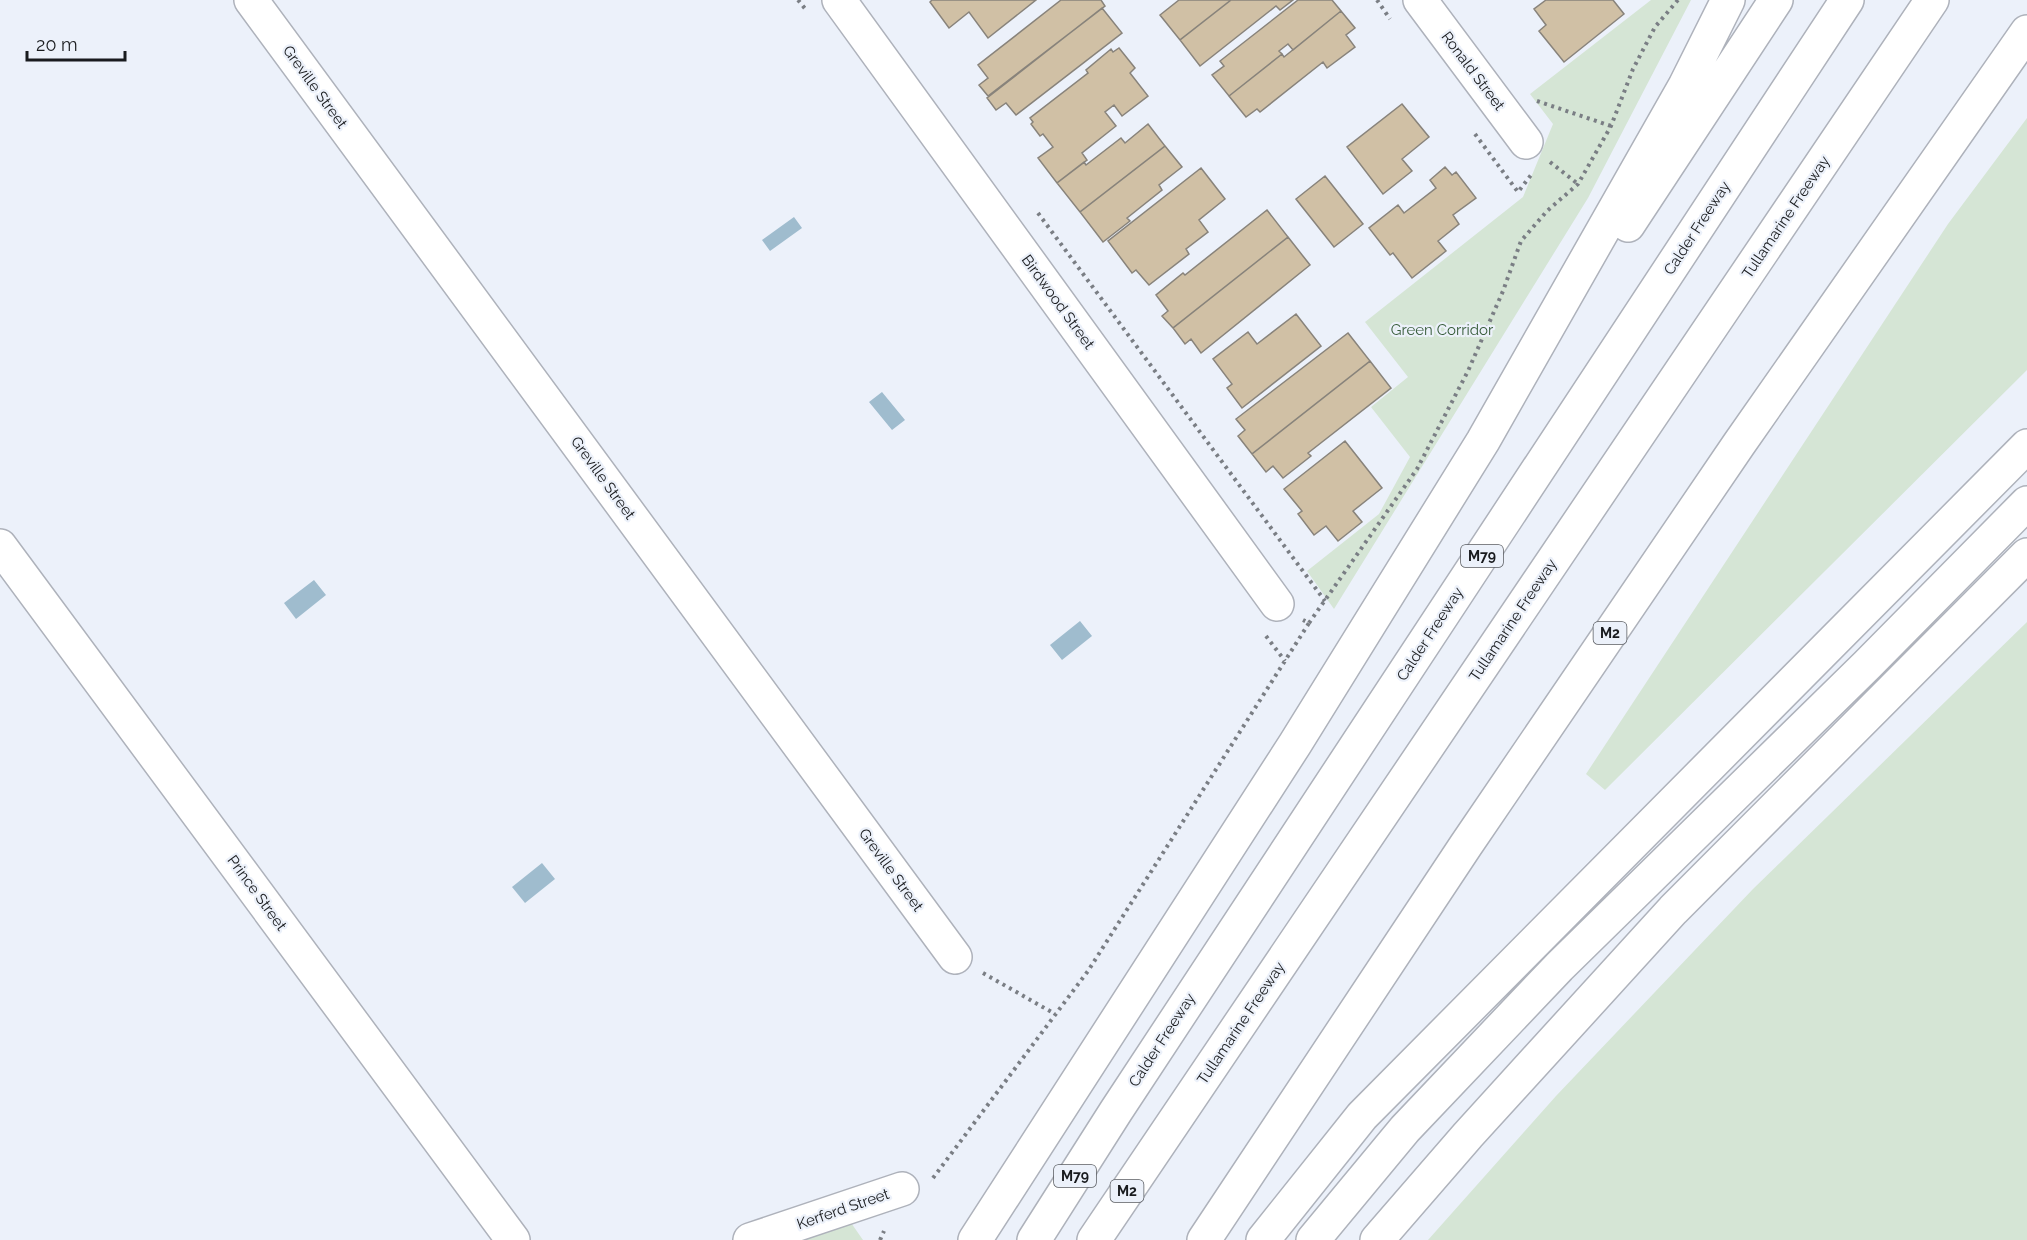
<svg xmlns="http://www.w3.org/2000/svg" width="2027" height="1240" viewBox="0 0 2027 1240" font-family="Raleway,sans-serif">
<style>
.green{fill:#d5e5d5}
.water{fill:#9fbcce}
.building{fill:#d0c0a5;stroke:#88837b;stroke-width:1.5}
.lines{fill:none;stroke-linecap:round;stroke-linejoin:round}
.minor-casing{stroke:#aeb2bb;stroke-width:36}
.highway-casing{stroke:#aeb2bb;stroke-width:36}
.path{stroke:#7a7e84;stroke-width:4;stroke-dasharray:3 4.5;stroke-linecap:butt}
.minor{stroke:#fff;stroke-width:33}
.highway{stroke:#fff;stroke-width:33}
.labels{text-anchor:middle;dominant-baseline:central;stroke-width:4.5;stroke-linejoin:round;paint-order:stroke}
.shield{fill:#ecf1fa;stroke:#585b60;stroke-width:1.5}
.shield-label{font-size:14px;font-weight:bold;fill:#191b1e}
.street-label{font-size:15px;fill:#191b1e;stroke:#ecf1fa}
.park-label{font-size:15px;fill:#375c3a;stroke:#ecf1fa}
</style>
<rect width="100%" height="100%" fill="#ecf1fa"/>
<path class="green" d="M1651 0H1691L1588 198 1334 609 1307 571 1379 514 1410 457 1371 407 1408 377 1365 322 1523 197 1553 124 1530 94Z
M2027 118V370L1605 790 1586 774 1948 224Z
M2027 622V1240H1428L1556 1096 1753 889Z
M847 1217 863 1240H784Z"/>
<path class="water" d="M794 217 802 228 770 251 762 240Z
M882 392 905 420 892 430 869 402Z
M314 580 326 595 296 619 284 603Z
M1080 621 1092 636 1062 660 1050 645Z
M542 863 555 879 525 903 512 887Z"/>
<path class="building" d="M932 0H1036L988 38 969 12 949 28 930 2Z
M1061 0H1101L1105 6 988 96 979 85 988 78 978 65Z
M1179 0H1231L1180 40 1160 15Z
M1231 0H1293L1280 10 1276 6 1200 66 1180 40Z
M1298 0H1332L1341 11 1293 50 1288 44 1279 51 1282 54 1229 96 1212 75 1224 66 1220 61Z
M1546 0H1613L1624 14 1564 62 1539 31 1546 25 1534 9Z
M1102 8 1122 33 1016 115 1006 103 996 110 987 98Z
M1341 11 1355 28 1346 35 1355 47 1327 68 1323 62 1260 112 1257 109 1246 117 1229 96 1282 54 1284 57Z
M1119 48 1135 68 1130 73 1148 96 1122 116 1114 105 1105 112 1116 126 1082 153 1087 160 1057 183 1038 158 1053 147 1043 134 1040 136 1031 124 1033 122 1030 118 1088 73 1086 70 1111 49 1113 52Z
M1402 104 1429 137 1402 159 1412 171 1383 194 1347 147Z
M1148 124 1165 146 1080 212 1057 183 1084 162 1086 165 1121 138 1125 143Z
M1165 146 1182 167 1159 185 1162 190 1127 218 1130 221 1103 242 1080 212Z
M1445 167 1452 175 1456 172 1476 198 1453 215 1459 224 1438 241 1446 251 1412 278 1393 253 1390 255 1369 228 1398 205 1404 213 1436 188 1430 180Z
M1201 168 1225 199 1199 220 1208 232 1186 249 1189 254 1149 285 1136 270 1132 273 1108 241Z
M1325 176 1363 224 1334 247 1296 199Z
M1267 210 1288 237 1173 328 1162 316 1168 311 1156 295 1183 273 1185 275Z
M1288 237 1310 265 1201 353 1191 339 1185 344 1173 328Z
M1296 314 1321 346 1242 408 1227 388 1232 384 1213 359 1248 332 1257 344Z
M1348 333 1370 361 1252 454 1238 436 1245 430 1236 419Z
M1370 361 1391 388 1308 453 1311 456 1283 478 1273 466 1266 472 1252 454Z
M1345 441 1382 488 1353 511 1362 522 1338 541 1326 526 1314 535 1298 514 1302 511 1284 489Z"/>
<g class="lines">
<defs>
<path id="minor" d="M251 0 955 957
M839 0 1277 604
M1420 0 1526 142
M0 546 513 1240
M750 1240 902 1189"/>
<path id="highway" d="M1628 225 1776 0
M975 1240 1295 744 1483 441 1685 86 1728 0
M1034 1240 1116 1111 1847 0
M1094 1240 1932 0
M1204 1240 1466 845 1739 444 2027 32
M1263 1240 1362 1116 2027 446
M1313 1240 1405 1129 1559 967 1867 665 2027 503
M1377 1240 1468 1135 1673 910 2027 555"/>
</defs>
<use href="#minor" class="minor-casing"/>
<use href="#highway" class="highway-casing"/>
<path class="path" d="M798 0 807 11
M1377 0 1390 19
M1537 101 1611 126
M1475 134 1518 192 1531 175
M1550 162 1578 184
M1038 213 1325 601
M1309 623 1417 469 1468 371 1503 291 1521 241 1547 211 1578 184 1611 126 1633 69 1655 27 1678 0
M1266 636 1285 661
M983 973 1055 1014
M933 1178 1088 971 1309 623 1303 620
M880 1240 884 1231"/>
<use href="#minor" class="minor"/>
<use href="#highway" class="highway"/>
</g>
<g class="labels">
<g class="shield">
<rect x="1461" y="545" width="42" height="22" rx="4.5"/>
<rect x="1593.5" y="622" width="33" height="22" rx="4.5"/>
<rect x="1054" y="1165" width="42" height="22" rx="4.5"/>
<rect x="1110.5" y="1180" width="33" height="22" rx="4.5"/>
</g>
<g class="shield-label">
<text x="1482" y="556">M79</text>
<text x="1610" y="633">M2</text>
<text x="1075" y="1176">M79</text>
<text x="1127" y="1191">M2</text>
</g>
<g class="street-label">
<text transform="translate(1473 71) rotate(53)">Ronald Street</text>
<text transform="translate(315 87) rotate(54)">Greville Street</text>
<text transform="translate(1786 217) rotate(-56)">Tullamarine Freeway</text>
<text transform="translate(1697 228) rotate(-57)">Calder Freeway</text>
<text transform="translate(1058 302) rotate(54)">Birdwood Street</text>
<text transform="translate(603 478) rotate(54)">Greville Street</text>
<text transform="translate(1513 620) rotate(-56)">Tullamarine Freeway</text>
<text transform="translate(1430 634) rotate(-57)">Calder Freeway</text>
<text transform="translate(891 870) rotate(54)">Greville Street</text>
<text transform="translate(257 893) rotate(54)">Prince Street</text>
<text transform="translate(1241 1023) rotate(-56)">Tullamarine Freeway</text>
<text transform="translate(1162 1040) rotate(-57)">Calder Freeway</text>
<text transform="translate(843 1209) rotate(-19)">Kerferd Street</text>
</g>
<g class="park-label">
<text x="1442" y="330">Green Corridor</text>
</g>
</g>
<path d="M27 51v9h98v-9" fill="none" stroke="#191b1e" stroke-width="3"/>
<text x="36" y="51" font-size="18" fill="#191b1e" stroke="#ecf1fa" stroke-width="4.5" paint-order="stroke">20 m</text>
</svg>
